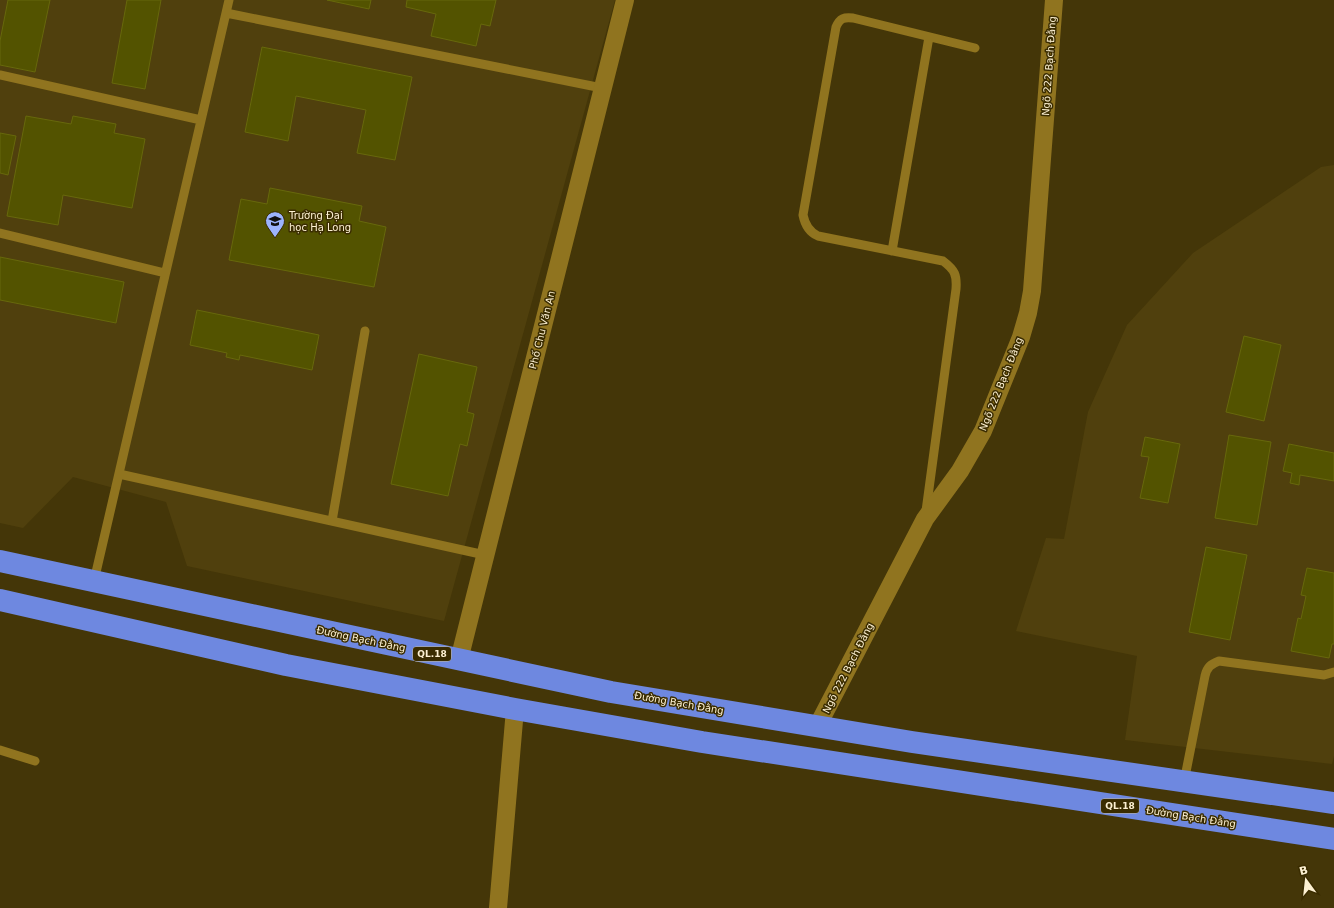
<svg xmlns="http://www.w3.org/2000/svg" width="1334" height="908" viewBox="0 0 1334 908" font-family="'DejaVu Sans',sans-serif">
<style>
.built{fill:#50400d}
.building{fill:#535300;stroke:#67680c}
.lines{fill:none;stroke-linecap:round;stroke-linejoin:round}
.lane{stroke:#90741f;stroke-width:9}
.street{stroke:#90741f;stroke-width:18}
.highway{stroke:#6e88e0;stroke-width:22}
.labels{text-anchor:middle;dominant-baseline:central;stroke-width:3;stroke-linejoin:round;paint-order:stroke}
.shield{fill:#3a2c00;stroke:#c2b693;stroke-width:1}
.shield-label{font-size:9px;font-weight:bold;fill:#fdf1d2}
.street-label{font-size:10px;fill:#fdf1d2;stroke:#3a2c00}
.poi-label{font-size:10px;fill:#fdf1d2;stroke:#3a2c00;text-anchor:start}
</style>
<rect width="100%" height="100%" fill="#443608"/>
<path class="built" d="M0 0H615L444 621 187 566 166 502 73 477 23 528 0 523Z
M1334 165V756L1332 764 1125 740 1137 656 1016 631 1046 538 1064 539 1088 412 1127 325 1193 253 1321 167Z"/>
<path class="building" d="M8 0H50L35 72 0 65V41Z
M127 0H161L145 89 112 83Z
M327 0H371L369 9Z
M407 0H496L490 26 481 24 476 46 431 36 436 14 406 7Z
M262 47 412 77 395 160 357 153 366 110 296 96 288 141 245 132Z
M26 116 71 124 73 116 116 124 114 133 145 139 132 208 63 195 58 225 7 216Z
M0 133 16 136 8 175 0 173Z
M270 188 362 206 359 221 386 227 374 287 229 260 241 199 267 204Z
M0 257 124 282 116 323 0 300Z
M197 310 319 335 312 370 240 355 239 360 226 357 227 353 190 345Z
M1244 336 1281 345 1264 421 1226 412Z
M419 354 477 367 467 412 474 414 467 446 460 444 448 496 391 484Z
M1229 435 1271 442 1257 525 1215 518Z
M1145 437 1180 444 1168 503 1140 498 1149 457 1141 456Z
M1289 444 1334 453V481L1300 475 1299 485 1290 483 1292 473 1283 471Z
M1206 547 1247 555 1230 640 1189 632Z
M1307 568 1334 573V644H1332L1329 658 1291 651 1298 618 1301 619 1306 596 1301 595Z"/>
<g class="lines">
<path class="lane" d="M226 13 602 88
M0 75 201 120
M0 233 165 273
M892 251 929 37
M119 474 485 555
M926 511 956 289C957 275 955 270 943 261L818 236C809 232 805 225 803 215L836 27C840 18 844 17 853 18L975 48
M332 521 365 331
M94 581 229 0
M0 750 35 761
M1184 782 1205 676C1207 667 1211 664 1219 661L1324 675 1334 672"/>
<path class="street" d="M459 660 625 0
M817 727 925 519 960 471 983 431 1021 337 1028 313 1032 291 1054 0
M498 908 515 709"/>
<path class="highway" d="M0 561 611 692 912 742 1334 803
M0 600 286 665 515 709 702 742 1334 839"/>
</g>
<defs>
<symbol id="university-pin" viewBox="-11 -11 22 30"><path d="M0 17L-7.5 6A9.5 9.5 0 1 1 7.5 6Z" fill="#9cb4fd" stroke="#3a2c00"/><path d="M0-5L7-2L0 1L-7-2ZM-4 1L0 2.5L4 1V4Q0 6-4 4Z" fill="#111"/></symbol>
</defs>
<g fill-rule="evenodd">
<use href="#university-pin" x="264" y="210" width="22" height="30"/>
</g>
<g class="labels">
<g class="shield">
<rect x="413" y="647" width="38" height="14" rx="3"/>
<rect x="1101" y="799" width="38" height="14" rx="3"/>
</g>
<g class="shield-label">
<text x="432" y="654">QL.18</text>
<text x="1120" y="806">QL.18</text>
</g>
<g class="street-label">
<text transform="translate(1049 66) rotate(-86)">Ngõ 222 Bạch Đằng</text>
<text transform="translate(542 330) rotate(-76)">Phố Chu Văn An</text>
<text transform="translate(1001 384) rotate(-68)">Ngõ 222 Bạch Đằng</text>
<text transform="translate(361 639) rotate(12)">Đường Bạch Đằng</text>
<text transform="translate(848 668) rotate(-63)">Ngõ 222 Bạch Đằng</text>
<text transform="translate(679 703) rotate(10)">Đường Bạch Đằng</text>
<text transform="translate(1191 817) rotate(9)">Đường Bạch Đằng</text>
</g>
<g class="poi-label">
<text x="289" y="215">Trường Đại<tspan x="289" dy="12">học Hạ Long</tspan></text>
</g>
</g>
<g transform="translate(1306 880) rotate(345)" stroke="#3a2c00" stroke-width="3" paint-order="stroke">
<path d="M0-3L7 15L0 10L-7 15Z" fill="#fdf1d2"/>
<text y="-6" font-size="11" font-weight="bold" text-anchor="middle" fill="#fdf1d2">B</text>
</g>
</svg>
